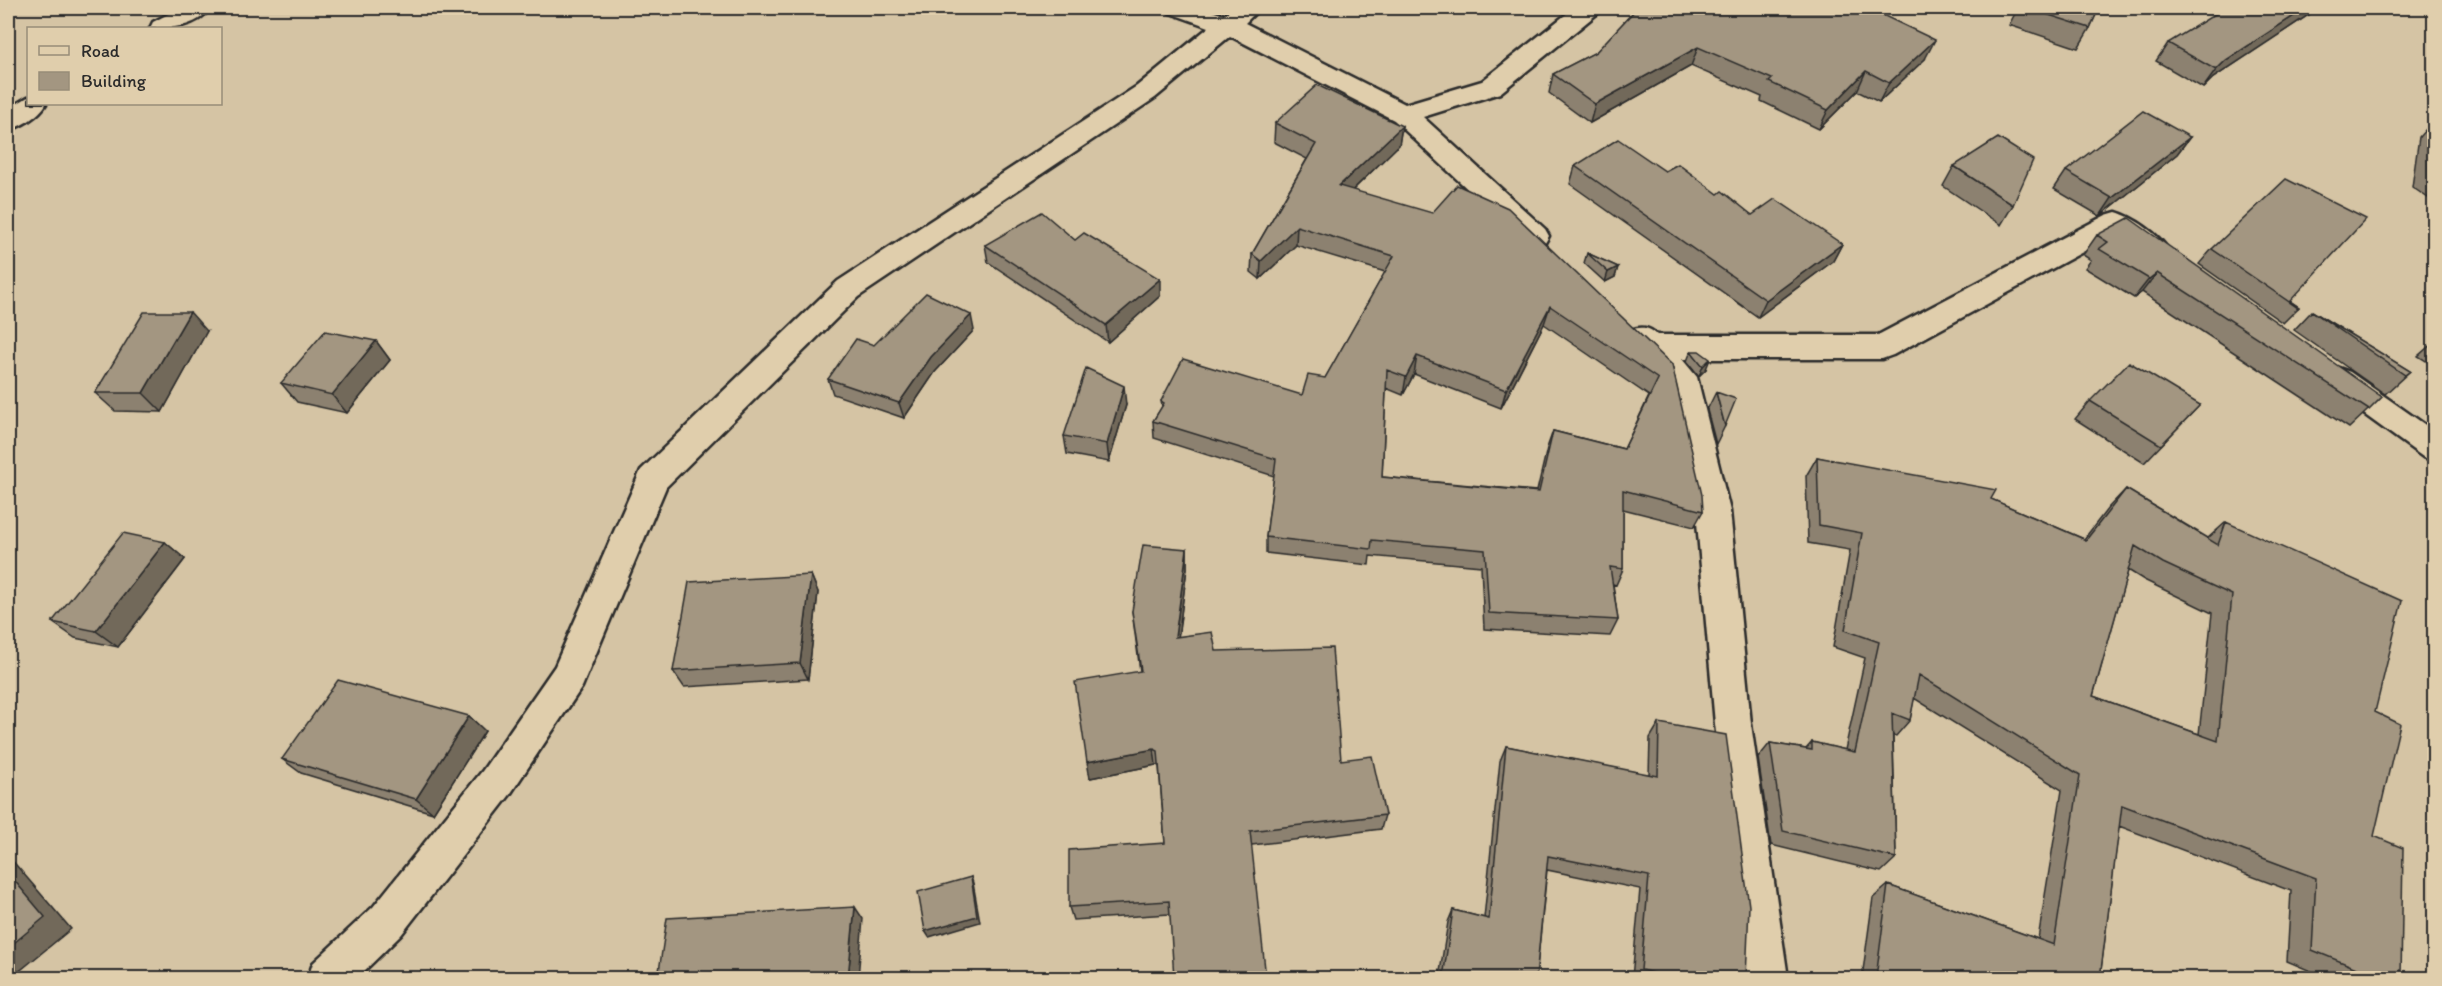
<svg xmlns="http://www.w3.org/2000/svg" width="2442" height="986" viewBox="0 0 2442 986" font-family="Itim,sans-serif">
<style>
.lines{fill:none;stroke-linecap:round;stroke-linejoin:round}
.minor-casing{stroke:#2b2b2b;stroke-width:5}
.minor{fill:#e0ceac;fill-rule:evenodd}
.wall{fill:#8c816f;stroke:#2b2b2b;stroke-width:1.5;fill-rule:evenodd}
.shaded-wall{fill:#72695a;stroke:#2b2b2b;stroke-width:1.5}
.building{fill:#a39681;stroke:#2b2b2b;stroke-width:1.5;fill-rule:evenodd}
</style>
<rect width="100%" height="100%" fill="#d5c4a4"/>
<filter id="ink" filterUnits="userSpaceOnUse"><feTurbulence type="fractalNoise" baseFrequency=".0167" numOctaves="2"/><feDisplacementMap in="SourceGraphic" scale="12" xChannelSelector="R" yChannelSelector="G"/><feConvolveMatrix kernelMatrix="1 2 1 2 8 2 1 2 1" color-interpolation-filters="sRGB"/></filter>
<g filter="url(#ink)">
<g class="lines">
<defs>
<path id="minor" d="M180 8H210C197 28 171 28 150 28L153 22Z
M1167 8H1202L1224 15 1233 8H1260L1245 23 1405 104 1482 81 1574 8H1601L1598 13 1500 93 1423 117 1545 229 1549 236 1545 243 1535 246 1525 243 1394 120 1230 36 1155 98 858 297 666 487 582 687 509 796 401 935 357 978H308L313 963 373 907 483 770 555 666 641 470 838 281 1137 86 1209 27 1170 13Z
M28 97V104H46C39 116 21 127 8 130V109Z
M2116 212C2133 217 2159 234 2168 250L2164 257C2143 264 2130 247 2114 235L1893 355 1882 359H1682L1697 377 1730 511 1751 724 1788 978H1747L1715 724 1696 511 1667 382 1630 346 1626 338 1630 330C1642 326 1649 327 1657 335H1878L2106 215Z
M2339 368 2350 372 2434 431V461L2423 457 2328 388 2323 380 2328 372Z"/>
</defs>
<use href="#minor" class="minor-casing"/>
<use href="#minor" class="minor"/>
</g>
<path class="wall" d="M1637 8 1925 59 1879 102 1857 91 1819 129 1761 101 1762 97 1691 66 1590 123 1549 93 1553 74 1596 52Z
M2018 8H2099L2090 28 2078 48 2009 25Z
M2319 8 2213 78 2203 88 2156 61 2168 43Z
M2434 120V202L2412 187 2419 137Z
M1275 123 1402 126 1399 145 1353 190 1672 365 1703 511 1694 527 1623 509V569L1616 585 1613 584 1618 620 1610 636 1484 629 1481 566 1370 556 1369 565 1266 553V537L1274 476 1154 438 1153 421 1162 407 1161 401 1302 395 1325 378 1385 272 1296 245 1260 279 1251 272 1252 254 1307 159 1274 142ZM1544 324 1649 396 1624 449 1553 431 1547 448 1537 491 1382 477 1386 388 1403 395 1414 374 1501 408Z
M2190 137 2177 154 2100 216 2054 189 2066 171Z
M1575 166 1718 194 1752 215 1842 244 1833 261 1758 317 1570 184Z
M1954 166 2013 205 2001 225 1943 186Z
M2097 235 2382 397 2349 428 2142 292 2134 298 2085 268 2091 260 2083 255Z
M985 245 1160 296 1108 342 988 262Z
M2212 249 2299 307 2283 323 2199 264Z
M1587 253 1618 267 1615 277 1605 282 1584 263Z
M2312 311 2410 371 2385 394 2294 330Z
M974 330 935 372 904 418 833 394 828 379Z
M207 331 162 412 115 411 95 393Z
M376 341 390 360 347 413 297 402 281 383Z
M2434 342V366L2418 356Z
M1691 351 1706 369 1699 376 1687 361Z
M1716 392 1725 426 1716 444 1707 410Z
M2090 401 2200 405 2144 463 2075 419Z
M1126 405 1109 462 1067 454 1064 436Z
M1817 457 1991 499 2084 539 2108 508 2126 489 2208 538 2226 522 2375 712 2374 836 2401 978H2327L2287 961 2291 891 2119 826 2100 978H1862L1873 898 1888 885 2038 939 2062 790 1914 698 1910 720 1896 736 1893 735 1896 858 1881 872 1771 845 1758 758 1770 743 1806 749 1812 742 1845 750 1865 658 1833 647 1850 550 1808 543 1806 476ZM2128 570 2144 580 2212 613 2199 734 2093 696Z
M165 542 185 559 118 647 75 638 52 622Z
M1187 549V568L1178 637 1216 651 1341 760 1385 815 1381 829 1252 845 1170 914 1073 920 1069 907 1165 843 1159 766 1156 765 1090 778 1140 671 1132 611Z
M811 575 818 592 808 679 684 687 673 671Z
M469 716 485 731 433 813 301 773 282 759Z
M1659 723 1746 978H1632L1640 889 1547 870 1536 978H1439L1448 922 1453 910 1484 918 1500 761 1506 746 1649 775 1650 738Z"/>
<path class="shaded-wall" d="M2306 8H2319L2213 78 2203 88 2216 70 2226 60Z
M1935 40 1925 59 1879 102 1889 83Z
M1698 47 1691 66 1590 123 1595 104Z
M1866 71 1857 91 1819 129 1828 110Z
M1402 126 1399 145 1337 205 1339 186Z
M2190 137 2177 154 2100 216 2112 198Z
M1297 226 1296 245 1260 279 1261 261Z
M1842 244 1833 261 1758 317 1766 300Z
M1618 267 1615 277 1605 282 1608 272Z
M2157 273 2142 292 2134 298 2149 279Z
M1160 279V296L1108 342 1106 325Z
M1550 306 1544 324 1501 408 1506 390Z
M190 312 207 331 162 412 143 393Z
M971 315 974 330 935 372 904 418 899 403 931 357Z
M376 341 390 360 347 413 332 395Z
M1417 356 1414 374 1403 395 1406 377Z
M1710 359 1706 369 1699 376 1703 366Z
M1124 386 1126 405 1109 462 1107 444Z
M165 542 185 559 118 647 96 631Z
M1187 549V568L1176 655 1175 637Z
M811 575 818 592 808 679 800 663Z
M469 716 485 731 433 813 416 799Z
M1154 749 1156 765 1090 778 1087 762Z
M8 856 10 858 71 929 11 978H8Z
M971 877 973 883 980 922 929 937 925 931Z
M855 907 863 919 858 978H848Z"/>
<path class="building" d="M1637 8H1868L1935 40 1889 83 1866 71 1828 110 1769 82 1772 79 1698 47 1595 104 1553 74 1596 52Z
M2027 8H2099L2090 28Z
M2225 8H2306L2226 60 2216 70 2168 43Z
M1317 85 1402 126 1339 186 1432 213 1457 185 1508 208 1672 365 1702 495 1703 511 1623 490V569L1610 567 1618 620 1489 613 1485 550 1372 540 1371 549 1266 537 1276 459 1153 421 1164 403 1161 401 1183 359 1302 395 1308 375 1325 378 1394 256 1297 226 1261 261 1252 254 1316 144 1275 123ZM1550 306 1658 379 1624 449 1553 431 1539 492 1382 477 1387 370 1406 377 1417 356 1506 390Z
M2143 111 2190 137 2112 198 2066 171Z
M2434 125V173L2429 169Z
M1998 138 2033 160 2013 205 1954 166Z
M1618 139 1665 171 1678 164 1718 194 1722 191 1752 215 1775 199 1842 244 1766 300 1575 166Z
M2286 179 2366 219 2290 301 2299 307 2298 308 2212 249Z
M1042 212 1075 240 1084 233 1160 279 1106 325 985 245Z
M2129 218 2382 397 2369 410 2157 273 2149 279 2099 249 2108 242 2097 235Z
M1587 253 1618 267 1608 272Z
M926 293 971 315 931 357 899 403 828 379 856 339 874 345Z
M2312 311 2410 371 2405 375Z
M144 312H190L143 393H95Z
M325 331 376 341 332 395 281 383Z
M1691 351H1699L1710 359 1703 366Z
M2129 362 2200 405 2161 445 2090 401Z
M1086 368 1124 386 1107 444 1064 436Z
M1716 392 1736 399 1725 426Z
M1817 457 1996 490 1991 499 2086 540 2126 489 2218 545 2226 522 2402 601 2375 712 2400 724 2374 836 2403 848 2401 978H2381L2312 950 2316 878 2122 805 2100 978H1876L1888 885 2054 945 2080 775 1919 675 1910 720 1892 713 1896 858 1783 831 1770 743 1812 750V742L1855 752 1879 642 1845 630 1862 533 1819 525ZM2135 546 2163 563 2232 595 2218 741 2093 696Z
M123 533 165 542 96 631 52 622Z
M1143 545 1187 549 1175 637 1212 632 1216 651 1332 648 1341 760 1372 756 1385 815 1250 831 1266 978H1174L1169 901 1069 907V850L1165 843 1158 751 1154 749 1087 762 1075 682 1141 671 1132 611Z
M811 575 800 663 673 671 689 582Z
M338 680 469 716 416 799 282 759Z
M1659 723 1726 735 1749 906 1746 978H1673L1641 970 1649 876 1548 856 1536 978H1443L1453 910 1489 919 1506 746 1658 776Z
M8 873 45 917 8 948Z
M971 877 977 916 925 931 918 892Z
M855 907 848 978H658L667 918Z"/>
</g>
<rect width="2442" height="986" fill="none" stroke="#e0ceac" stroke-width="30"/>
<rect x="15" y="15" width="2412" height="956" fill="none" stroke="#2b2b2b" stroke-width="2" filter="url(#ink)"/>
<rect x="27" y="27" width="195" height="78" fill="#e0ceac" stroke="#988d78" stroke-width="1.5"/>
<rect x="39" y="46" width="30" height="9" fill="#e0ceac" stroke="#988d78" stroke-width="1.5"/>
<text x="81" y="57" font-size="18" fill="#2b2b2b">Road</text>
<rect x="39" y="72" width="30" height="18" fill="#a39681" stroke="#988d78" stroke-width="1.5"/>
<text x="81" y="87" font-size="18" fill="#2b2b2b">Building</text>
</svg>
